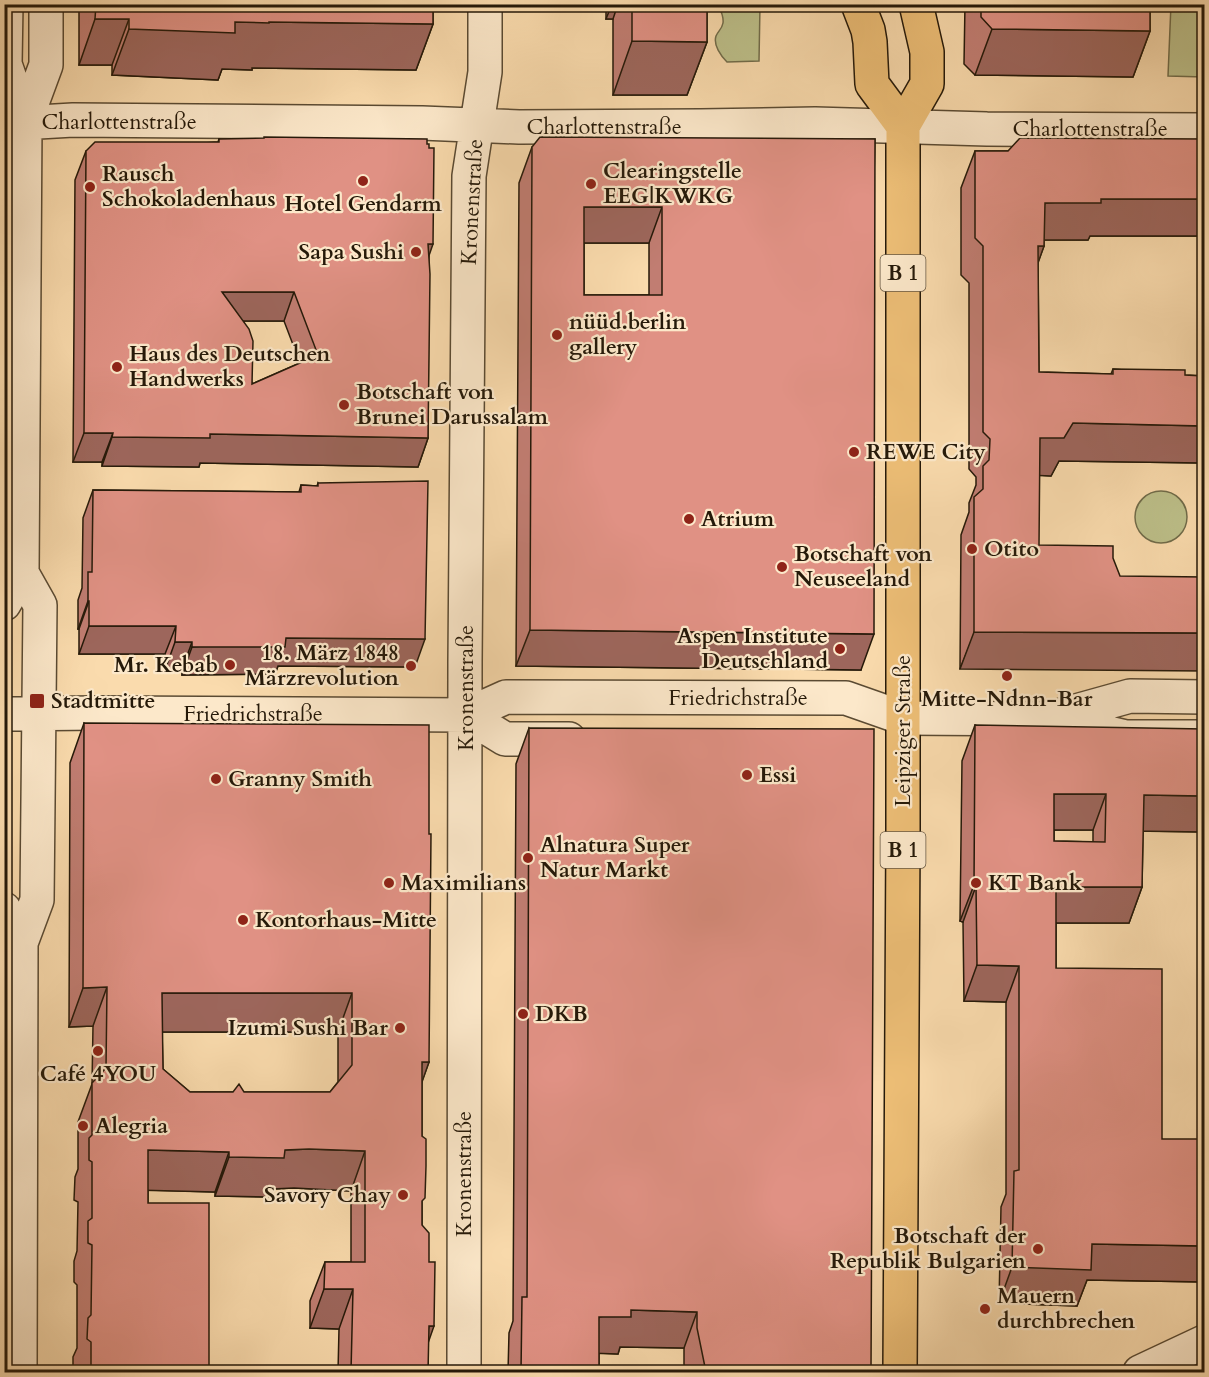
<svg xmlns="http://www.w3.org/2000/svg" width="1209" height="1377" viewBox="0 0 1209 1377" font-family="Cardo,serif">
<style>
.green{fill:#bdc08a;stroke:#716c4a;stroke-width:1.5}
.lines{fill:none;stroke-linecap:round;stroke-linejoin:round}
.minor-casing{stroke:#5a4a32;stroke-width:36}
.major-casing{stroke:#251909;stroke-width:36}
.minor{stroke:#fce8ca;stroke-width:33}
.major{stroke:#edbe76;stroke-width:33}
.wall{fill:#c17d72;stroke:#251909;stroke-width:1.5;fill-rule:evenodd}
.shaded-wall{fill:#9d665c;stroke:#251909;stroke-width:1.5}
.building{fill:#e09184;stroke:#251909;stroke-width:1.5;fill-rule:evenodd}
.poi-dot{fill:#8f2418;stroke:#fce8ca;stroke-width:2}
.labels{text-anchor:middle;dominant-baseline:central;stroke-width:4.5;stroke-linejoin:round;paint-order:stroke}
.shield{fill:#fce8ca;stroke:#665743;stroke-width:1.5}
.shield-label{font-size:21px;font-weight:bold;fill:#251909}
.street-label{font-size:22px;fill:#251909;stroke:#fce8ca}
.poi-label{font-size:22px;font-weight:bold;fill:#251909;stroke:#fce8ca;text-anchor:start}
</style>
<rect width="100%" height="100%" fill="#fadbad"/>
<filter id="stains"><feTurbulence type="fractalNoise" baseFrequency=".00333" numOctaves="4"/><feColorMatrix values="0 0 0 0 .2 0 0 0 0 .09 0 0 0 0 .02 0 0 0 .5 -.17"/></filter>
<radialGradient id="worn" r=".72"><stop offset=".6" stop-color="#630" stop-opacity="0"/><stop offset="1" stop-color="#630" stop-opacity=".3"/></radialGradient>
<path class="green" d="M1171 4 1204 5V77L1168 76Z
M718 5H760L759 61 727 62C721 56 713 45 716 36 718 31 722 29 723 23 724 16 721 11 718 5Z
M1135 517a26 26 0 1 1 52 0a26 26 0 1 1-52 0Z"/>
<g class="lines">
<defs>
<path id="minor" d="M6 4 5 64 25 122
M4 124 73 120 422 123 519 127 701 126 815 124 987 129 1204 130
M4 604 22 573 25 122 46 65V4
M4 714 96 713 466 715 506 697 846 698 903 718 1049 719 1126 737H1204
M466 715 505 739H569
M1051 718 1130 696 1204 697
M4 909 21 943
M20 1372 21 943 37 900 40 605 22 573
M464 1372 465 663 469 176 485 72V4
M1140 1372 1204 1342"/>
<path id="major" d="M858 4 868 30 870 42 872 84 903 126
M900 1372 903 838V126L927 84V52L916 4"/>
</defs>
<use href="#minor" class="minor-casing"/>
<use href="#major" class="major-casing"/>
<use href="#minor" class="minor"/>
<use href="#major" class="major"/>
</g>
<path class="wall" d="M79 4H433V24L416 70 252 68V70L222 69 218 80 112 75V65H79Z
M606 4H707V42L687 95H613V19H606Z
M965 4H1150V31L1133 77 975 75 964 64Z
M219 139 429 256 428 438 418 467 200 463 199 467 102 466V462H73L75 180 86 151 218 142ZM244 321H284L300 363 252 384Z
M875 139 861 670 516 666 519 183 532 147ZM584 243H649V295H584Z
M1204 139V236H1090L1088 240H1044V246L1038 262 1039 372 1111 374 1113 369 1185 375 1204 376V465L1203 463 1059 461 1051 476 1039 475 960 669 961 535 969 512V503L976 485V477L969 469V283L961 275V188L975 151H1008Z
M318 483 415 667 278 666 275 674 182 675V670H165V654H79V629H78V600L82 588 83 518 93 490 299 492 301 485 317 486Z
M84 723 429 1062 422 1081V1225L428 1342V1372H338L339 1329 310 1328V1301L325 1262H351V1191L294 1188 273 1189 270 1197 215 1196V1192L148 1190V1203L209 1372H73V1357L77 1348V1285L74 1282V1261L77 1251 78 1202 74 1200 75 1177 78 1169V1122L92 1084 93 1026 69 1027 70 763ZM162 1032H338V1082L330 1092H190L163 1069Z
M975 725 1204 832 1143 831 1142 887 1129 923H1056V968L1162 1139 1204 1282 1087 1280 1077 1306 999 1303 1001 1207 1006 1194V1002L964 1001 963 922 960 921 962 761ZM1054 830H1093V842L1054 841Z
M529 728 871 1372H685L684 1364V1348L620 1347 618 1354 599 1353V1372H508L509 1333 513 1321 516 764Z"/>
<path class="shaded-wall" d="M612 4H618L613 19H606Z
M95 19H129L112 65H79Z
M235 22H269L433 24 416 70 252 68V70L222 69 218 80 112 75 129 29Z
M992 29 1150 31 1133 77 975 75Z
M632 41 707 42 687 95H613Z
M1101 199H1204V236H1090L1088 240H1032L1045 203Z
M584 207H662L649 243H571Z
M428 244H433L423 273Z
M1038 246H1044L1031 283Z
M222 292H294L284 321H211Z
M1073 423 1204 426V458L1203 463 1059 461 1051 476 1026 475 1040 438Z
M84 433H113L102 462H73Z
M210 434 428 438 418 467 200 463 199 467 102 466 112 437Z
M88 601H89L79 629H78Z
M89 626H176L165 654H79Z
M530 630 874 634 861 670 516 666Z
M974 632 1204 633V671L960 669Z
M286 638 425 639 415 667 278 666 275 674 182 675 192 647Z
M175 642H192L182 670H165Z
M1054 794H1106L1093 830H1041Z
M1144 795 1204 796V832L1131 831Z
M974 885 976 886 963 922 960 921Z
M1056 887H1142L1129 923H1043Z
M977 965 1019 966 1006 1002 964 1001Z
M107 987 93 1026 69 1027 83 988Z
M162 993H352L338 1032H148Z
M422 1062H429L415 1102Z
M309 1149 365 1151 351 1191 294 1188 273 1189 270 1197 215 1196 229 1157 285 1150Z
M148 1150 229 1152 215 1192 134 1190Z
M1092 1244 1204 1246V1282L1087 1280 1077 1306 999 1303 1012 1267Z
M324 1289H353L339 1329 310 1328Z
M631 1310 697 1312 684 1348 620 1347 618 1354 586 1353 599 1317Z
M429 1326H434L420 1366Z"/>
<path class="building" d="M96 4H433V24L269 22V23L235 22V33L129 29V19H95Z
M632 4H707V42L632 41Z
M981 4H1150V31L992 29 981 17Z
M264 137 427 139V144H429V148H434L433 244H428L430 274 428 438 210 434V438L112 437 113 433H84L86 151 95 142H219V139L264 138ZM222 292H294L318 355 252 384 253 341 249 329Z
M540 137 875 139 874 634 530 630 532 147ZM584 207H662V295H584Z
M1020 138 1204 139V199H1101V203H1045L1044 246H1038L1039 372 1113 374V369L1185 370V375L1204 376V426L1073 423 1064 438H1040L1039 545 1113 546V558L1120 576 1204 577V633L974 632V497L983 489V466L989 460 990 439 983 432V246L975 238V151H1008Z
M428 481 425 639 286 638 285 647H192V642H175L176 626H89V601H88V572H92L93 490 301 492V485L318 486V483Z
M84 723 429 725V834H431L429 1062H422V1136L426 1139V1166L425 1198 422 1201V1225L429 1233V1262H435L434 1326H429L428 1372H351L353 1289H324L325 1262H365V1151L309 1149 285 1150 284 1158 229 1157V1152L148 1150V1203H209V1372H91V1342L87 1339 88 1318 91 1315 92 1245 88 1243V1221L92 1218V1162L89 1160V1138L92 1135V1083L106 1068 107 987 83 988ZM162 993H352V1065L330 1092H244L239 1084 233 1092H190L163 1069Z
M975 725 1204 729V796L1144 795 1142 887H1056V968L1162 969V1139H1204V1246L1092 1244 1091 1270 1012 1267 1014 1171 1019 1170V966L977 965 976 886 974 885ZM1054 794H1106L1105 842 1054 841Z
M529 728 874 729 871 1372H706L697 1328V1312L631 1310V1317H599V1372H521L522 1297H527Z
M1201 1367 1204 1372H1188Z"/>
<g class="poi-dot">
<circle cx="363" cy="181" r="6"/>
<circle cx="591" cy="184" r="6"/>
<circle cx="90" cy="187" r="6"/>
<circle cx="416" cy="252" r="6"/>
<circle cx="557" cy="335" r="6"/>
<circle cx="117" cy="367" r="6"/>
<circle cx="344" cy="405" r="6"/>
<circle cx="854" cy="452" r="6"/>
<circle cx="689" cy="519" r="6"/>
<circle cx="972" cy="549" r="6"/>
<circle cx="782" cy="567" r="6"/>
<circle cx="840" cy="649" r="6"/>
<circle cx="230" cy="665" r="6"/>
<circle cx="411" cy="666" r="6"/>
<circle cx="1007" cy="676" r="6"/>
<rect x="29" y="693" width="16" height="16" rx="3"/>
<circle cx="747" cy="775" r="6"/>
<circle cx="216" cy="779" r="6"/>
<circle cx="528" cy="858" r="6"/>
<circle cx="389" cy="883" r="6"/>
<circle cx="976" cy="883" r="6"/>
<circle cx="243" cy="920" r="6"/>
<circle cx="523" cy="1014" r="6"/>
<circle cx="400" cy="1028" r="6"/>
<circle cx="98" cy="1051" r="6"/>
<circle cx="83" cy="1126" r="6"/>
<circle cx="403" cy="1195" r="6"/>
<circle cx="1038" cy="1249" r="6"/>
<circle cx="985" cy="1309" r="6"/>
</g>
<g class="labels">
<g class="shield">
<rect x="880.5" y="255" width="45" height="36" rx="4.5"/>
<rect x="880.5" y="832" width="45" height="36" rx="4.5"/>
</g>
<g class="shield-label">
<text x="903" y="273">B 1</text>
<text x="903" y="850">B 1</text>
</g>
<g class="street-label">
<text x="119" y="122">Charlottenstraße</text>
<text x="604" y="127">Charlottenstraße</text>
<text x="1090" y="129">Charlottenstraße</text>
<text transform="translate(472 202) rotate(-87)">Kronenstraße</text>
<text transform="translate(466 688) rotate(-90)">Kronenstraße</text>
<text x="738" y="698">Friedrichstraße</text>
<text x="253" y="714">Friedrichstraße</text>
<text transform="translate(903 731) rotate(-90)">Leipziger Straße</text>
<text transform="translate(464 1174) rotate(-90)">Kronenstraße</text>
</g>
<g class="poi-label">
<text x="603" y="171">Clearingstelle<tspan x="603" dy="25">EEG|KWKG</tspan></text>
<text x="102" y="174">Rausch<tspan x="102" dy="25">Schokoladenhaus</tspan></text>
<text x="363" y="204" text-anchor="middle">Hotel Gendarm</text>
<text x="404" y="252" text-anchor="end">Sapa Sushi</text>
<text x="569" y="322">nüüd.berlin<tspan x="569" dy="25">gallery</tspan></text>
<text x="129" y="354">Haus des Deutschen<tspan x="129" dy="25">Handwerks</tspan></text>
<text x="356" y="392">Botschaft von<tspan x="356" dy="25">Brunei Darussalam</tspan></text>
<text x="866" y="452">REWE City</text>
<text x="701" y="519">Atrium</text>
<text x="984" y="549">Otito</text>
<text x="794" y="554">Botschaft von<tspan x="794" dy="25">Neuseeland</tspan></text>
<text x="828" y="636" text-anchor="end">Aspen Institute<tspan x="828" dy="25">Deutschland</tspan></text>
<text x="399" y="653" text-anchor="end">18. März 1848<tspan x="399" dy="25">Märzrevolution</tspan></text>
<text x="218" y="665" text-anchor="end">Mr. Kebab</text>
<text x="1007" y="699" text-anchor="middle">Mitte-Ndnn-Bar</text>
<text x="51" y="701">Stadtmitte</text>
<text x="759" y="775">Essi</text>
<text x="228" y="779">Granny Smith</text>
<text x="540" y="845">Alnatura Super<tspan x="540" dy="25">Natur Markt</tspan></text>
<text x="401" y="883">Maximilians</text>
<text x="988" y="883">KT Bank</text>
<text x="255" y="920">Kontorhaus-Mitte</text>
<text x="535" y="1014">DKB</text>
<text x="388" y="1028" text-anchor="end">Izumi Sushi Bar</text>
<text x="98" y="1074" text-anchor="middle">Café 4YOU</text>
<text x="95" y="1126">Alegria</text>
<text x="391" y="1195" text-anchor="end">Savory Chay</text>
<text x="1026" y="1236" text-anchor="end">Botschaft der<tspan x="1026" dy="25">Republik Bulgarien</tspan></text>
<text x="997" y="1296">Mauern<tspan x="997" dy="25">durchbrechen</tspan></text>
</g>
</g>
<rect width="1209" height="1377" fill="none" stroke="#fadbad" stroke-width="24"/>
<rect x="6" y="6" width="1197" height="1365" fill="none" stroke="#251909" stroke-width="3"/>
<rect x="12" y="12" width="1185" height="1353" fill="none" stroke="#251909" stroke-width="1.5"/>
<rect width="100%" height="100%" filter="url(#stains)"/>
<rect width="100%" height="100%" fill="url(#worn)"/>
</svg>
